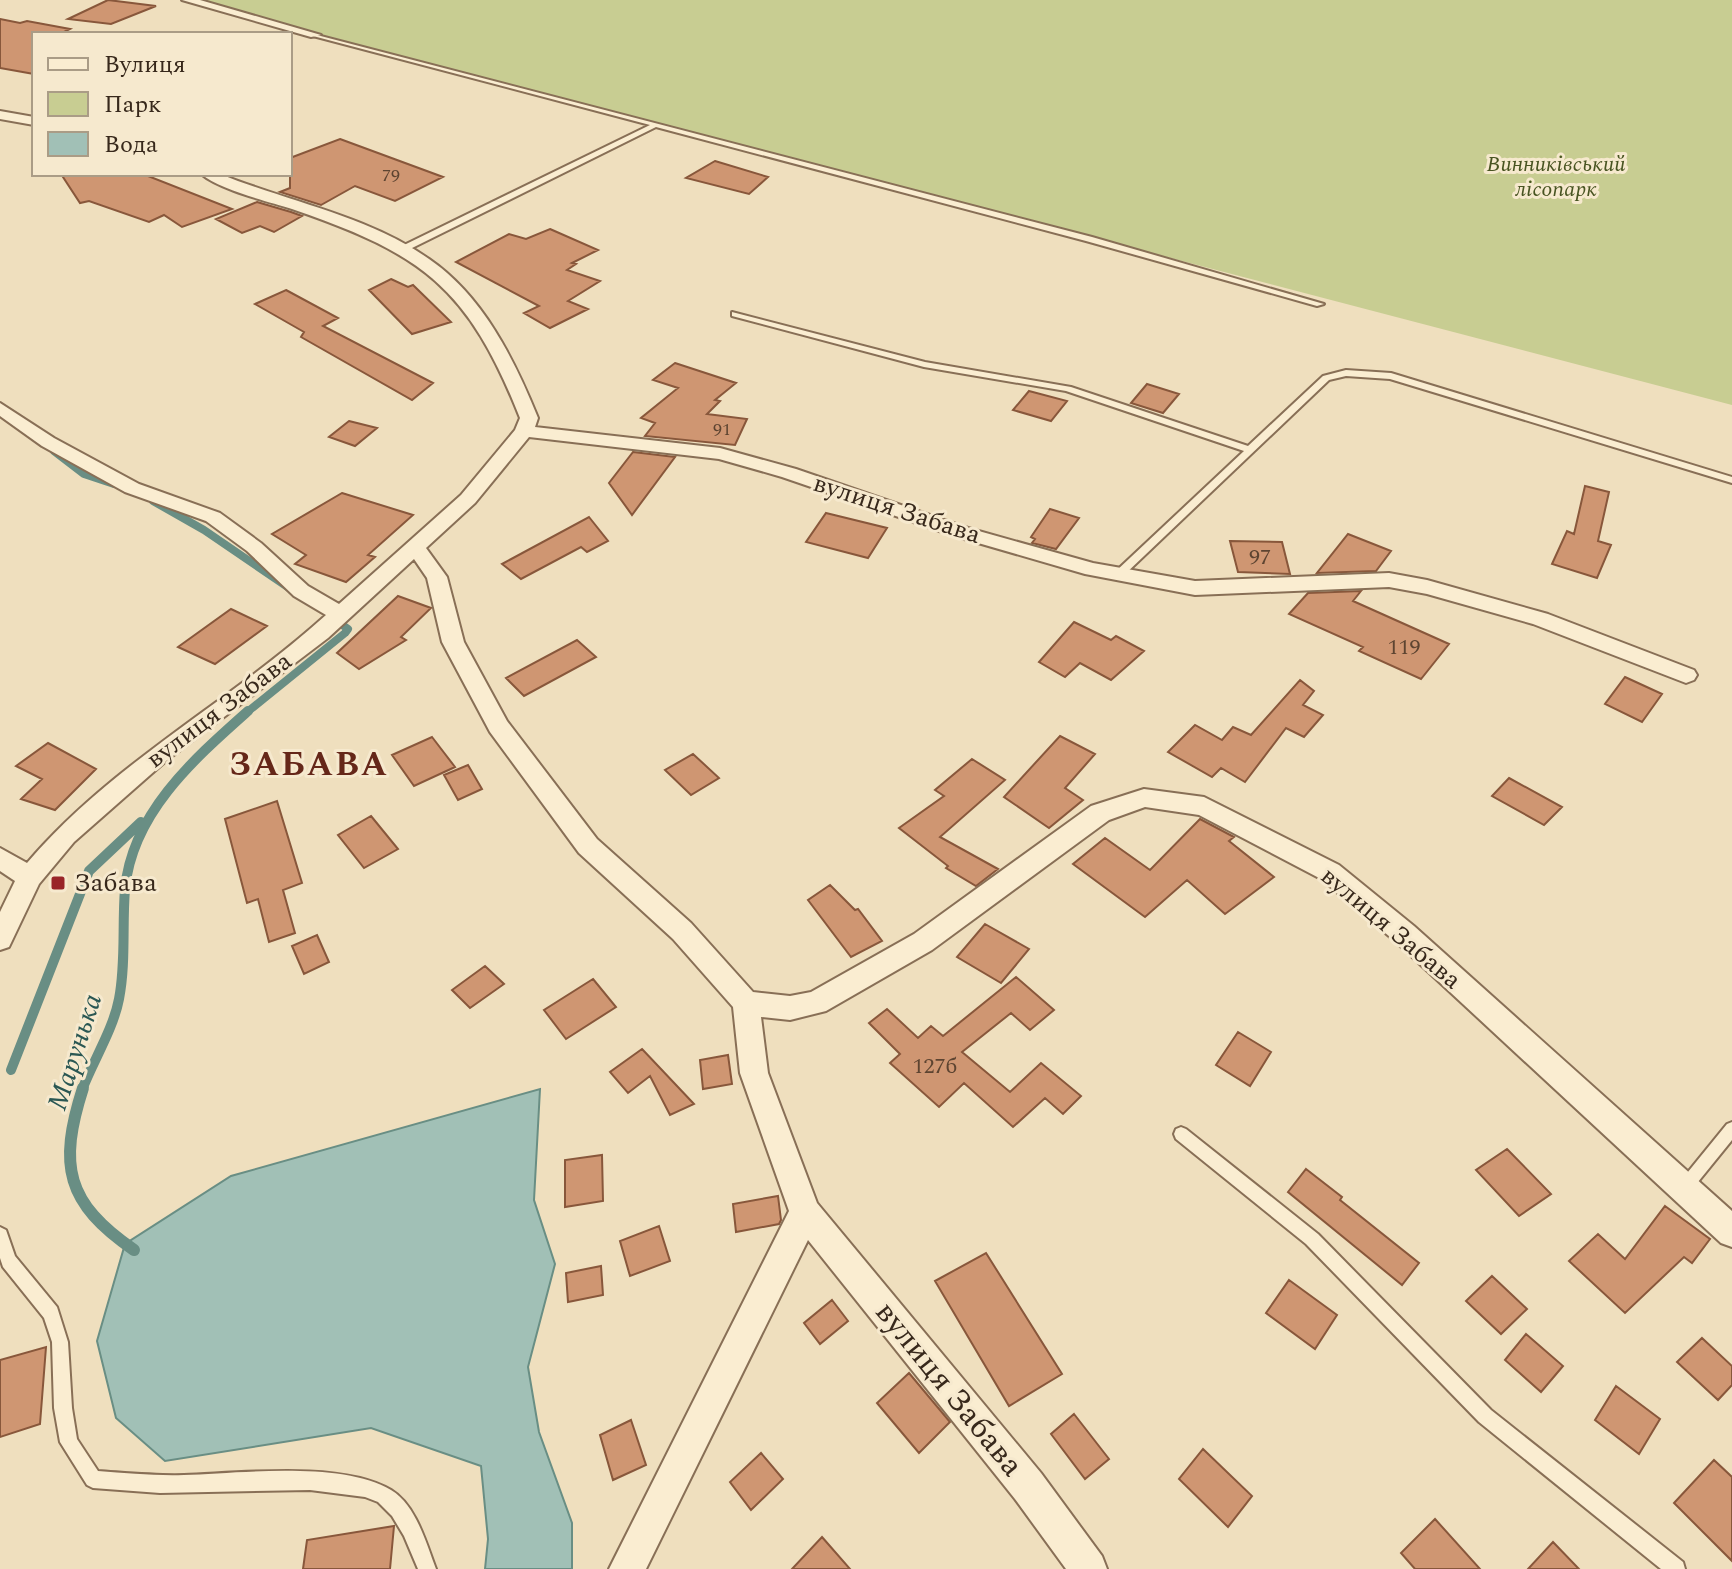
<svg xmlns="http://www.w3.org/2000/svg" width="1732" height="1569" viewBox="0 0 1732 1569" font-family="Spectral,serif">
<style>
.green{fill:#c8cd92}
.water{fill:#a1c0b6;stroke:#698e84;stroke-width:2}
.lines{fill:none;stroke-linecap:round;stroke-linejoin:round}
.stream-far2{stroke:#698e84;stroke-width:8}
.stream-far1{stroke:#698e84;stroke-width:10}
.stream{stroke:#698e84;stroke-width:12}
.building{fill:#cf9672;stroke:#88573b;stroke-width:2}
.lane-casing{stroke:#886f56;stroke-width:4}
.street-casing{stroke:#886f56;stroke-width:4}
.lane{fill:#faedd1;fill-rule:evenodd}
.street{fill:#faedd1;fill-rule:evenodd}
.poi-dot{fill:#992428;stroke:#f6e9ce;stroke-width:3}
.labels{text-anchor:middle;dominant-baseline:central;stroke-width:6;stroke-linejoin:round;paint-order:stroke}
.far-number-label{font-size:18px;fill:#5d4431}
.far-park-label{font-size:22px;font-style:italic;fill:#485421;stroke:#f6e9ce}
.number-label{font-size:22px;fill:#5d4431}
.street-label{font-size:26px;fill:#37281b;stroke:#f6e9ce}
.poi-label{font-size:26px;fill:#37281b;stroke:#f6e9ce;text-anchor:start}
.water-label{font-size:28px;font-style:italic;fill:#2a5753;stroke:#f6e9ce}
.near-street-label{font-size:32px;fill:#37281b;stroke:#f6e9ce}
.district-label{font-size:34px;font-weight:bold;letter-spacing:2px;fill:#652719;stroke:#f6e9ce}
</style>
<rect width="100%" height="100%" fill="#efdfbe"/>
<path class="green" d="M185 0H1732V405Z"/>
<path class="water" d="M540 1089 534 1200 555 1264 528 1367 539 1432 572 1523V1569H485L488 1539 481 1466 371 1428 165 1461 116 1418 97 1341 125 1244 231 1176Z"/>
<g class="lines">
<path class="stream-far2" d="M54 451 84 474 114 484
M153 501 204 530 289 588
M246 713 345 633 348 629 334 619"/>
<path class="stream-far1" d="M11 1070 89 871 141 822
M82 1090C93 1061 113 1030 119 999 126 963 122 925 125 889 132 813 194 759 248 711"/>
<path class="stream" d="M83 1088C58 1166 66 1203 134 1250"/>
</g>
<path class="building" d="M108 0 156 6 111 24 68 19Z
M0 19 20 23 27 21 70 29 60 34H34V74L0 68Z
M340 139 443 177 395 201 355 186 321 205 280 192 290 188V158Z
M715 161 768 177 749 194 686 178Z
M61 174H143L232 209 182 227 164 215 149 222 89 201 80 203Z
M257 202 291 212 302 216 274 232 260 226 242 233 216 219Z
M550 229 598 250 572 263 576 264 567 270 600 281 568 301 588 309 550 328 524 313 539 306 456 262 509 234 526 239Z
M391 279 408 287 413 285 451 322 412 334 369 290Z
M286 290 338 318 323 326 433 383 412 400 301 337 304 332 255 304Z
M675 363 736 383 715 400 720 401 707 414 747 419 735 445 645 436 655 423 641 418 678 388 653 380Z
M1147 384 1179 394 1163 413 1131 403Z
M1029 391 1067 401 1051 421 1013 410Z
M349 421 377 428 355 446 329 437Z
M633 452 675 457 632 515 609 483Z
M1585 486 1609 492 1598 541 1611 545 1597 578 1552 564 1567 531 1574 534Z
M342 493 413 515 368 555 375 557 346 582 295 564 306 555 272 534Z
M1050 509 1079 518 1056 549 1032 543 1035 539 1031 537Z
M826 513 887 528 868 558 806 542Z
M589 517 608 541 587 552 581 547 521 579 502 564Z
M1348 534 1391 551 1376 571 1317 573Z
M1230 541 1282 542 1290 574 1238 572Z
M1361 591 1353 601 1449 644 1421 679 1359 651 1363 647 1289 614 1308 593Z
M398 596 431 608 401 637 406 640 359 669 337 653Z
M231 609 267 626 215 664 178 647Z
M1074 622 1111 640 1116 636 1144 651 1111 680 1080 663 1065 677 1039 662Z
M577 640 596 657 524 696 506 678Z
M1625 677 1662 694 1642 722 1605 704Z
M1300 680 1314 691 1303 705 1323 715 1304 737 1286 728 1245 782 1221 768 1212 777 1168 752 1195 725 1222 740 1233 727 1251 735Z
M1060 736 1095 754 1065 788 1083 800 1049 828 1004 797Z
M432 737 455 767 414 786 392 755Z
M48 743 96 769 55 810 21 799 42 779 16 766Z
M693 754 719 778 691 795 665 770Z
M972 759 1005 780 940 837 998 869 976 886 946 868 948 866 899 828 944 796 935 790Z
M468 765 482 789 458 800 444 775Z
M1509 778 1562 807 1544 825 1492 796Z
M277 801 302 883 283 890 295 933 269 942 258 899 247 903 225 819Z
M371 816 398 849 364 868 338 835Z
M1200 819 1234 837 1229 841 1274 877 1225 914 1187 880 1145 917 1073 864 1105 838 1150 870Z
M830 885 855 910 858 909 882 941 851 957 808 900Z
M985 924 1029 949 1001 983 957 957Z
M317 935 329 962 304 974 292 946Z
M485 966 504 984 470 1008 452 990Z
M1016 977 1054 1010 1030 1030 1011 1013 962 1052 1010 1092 1041 1063 1081 1096 1063 1114 1045 1098 1013 1127 964 1083 939 1107 890 1063 900 1054 869 1023 887 1009 918 1038 931 1026 943 1036Z
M593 979 616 1007 566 1039 544 1010Z
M1238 1032 1271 1052 1250 1086 1216 1065Z
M642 1049 660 1068 694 1104 670 1115 650 1076 628 1093 610 1072Z
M728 1055 732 1084 703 1089 700 1060Z
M1507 1149 1551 1194 1519 1216 1476 1170Z
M602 1155 603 1201 565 1207V1160Z
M1306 1169 1342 1197 1340 1200 1419 1263 1402 1285 1288 1192Z
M778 1196 781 1220 779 1224 736 1232 733 1204Z
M1665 1206 1710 1239 1692 1263 1684 1257 1625 1313 1569 1261 1598 1234 1625 1259Z
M659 1226 670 1261 630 1276 620 1241Z
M986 1253 1062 1374 1009 1406 935 1281Z
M601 1266 603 1295 568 1302 566 1273Z
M1492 1276 1527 1309 1501 1334 1466 1301Z
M1289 1280 1337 1315 1315 1349 1266 1313Z
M832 1300 848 1321 820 1344 804 1323Z
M1526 1334 1563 1366 1541 1392 1505 1360Z
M1702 1338 1732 1366V1385L1718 1400 1677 1362Z
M46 1347 40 1424 0 1437V1360Z
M909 1373 950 1422 919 1453 877 1403Z
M1616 1386 1660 1419 1639 1454 1595 1420Z
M1074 1414 1109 1459 1085 1479 1051 1434Z
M631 1420 646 1465 613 1480 600 1435Z
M1203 1449 1252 1496 1228 1527 1179 1479Z
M761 1453 783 1479 751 1510 730 1482Z
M1714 1460 1732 1477V1561L1674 1503Z
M1435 1519 1480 1569H1415L1401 1553Z
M394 1526 390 1569H303L307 1540Z
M822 1537 850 1569H792Z
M1553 1542 1579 1569H1528Z"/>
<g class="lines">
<defs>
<path id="lane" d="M313 34 1092 237 1324 304 1317 306 1086 241 656 127 406 251H400V247L650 125 313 36Z
M732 312 925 362 1071 387 1248 446 1323 376 1346 370 1391 373 1732 477V483L1390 379 1346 376 1329 380 1123 576 1119 577 1114 574 1115 572 1244 451 1066 391 924 367 732 316Z
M1732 1122V1140L1689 1193 1684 1195 1679 1193 1676 1188 1679 1183 1727 1124Z
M1181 1127 1186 1129 1318 1234 1491 1410 1683 1562 1685 1569H1661L1479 1422 1306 1244 1176 1139 1174 1134 1176 1129Z
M0 1227 6 1230 15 1256 57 1307 68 1342 72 1408 77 1439 98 1471C127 1473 155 1476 184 1475 240 1473 343 1461 391 1490 416 1505 426 1543 436 1569H418L404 1536 392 1516 378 1502 365 1497 310 1490 160 1493 93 1488 87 1485 60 1442 54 1408 52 1342 44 1318 3 1267 0 1258Z"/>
<path id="street" d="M182 0H200L321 35 311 37Z
M0 111 34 117V125L0 119Z
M201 174H220C289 202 368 216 429 259 483 296 514 359 538 418L535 427 720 448 796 469 968 528 1093 563 1195 581 1389 573 1427 580 1548 614 1694 670 1697 675 1694 680 1686 683 1533 624 1427 594 1389 587 1195 595 1085 574 954 536 782 477 719 459 529 437 475 503 426 548 447 577 464 642 507 721 597 839 691 923 753 992 790 996 811 992 914 934 1091 806 1144 789 1204 797 1339 865 1414 926 1732 1211V1247L1721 1243 1396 942 1321 879 1199 815 1145 807 1109 820 932 950 826 1011 790 1020 761 1017 768 1073 817 1203 1041 1473 1102 1556 1107 1569H1066L1015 1499 808 1240 646 1569H609L789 1211 740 1073 733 1007 673 939 579 853 490 732 442 642 427 578 414 559 328 638 166 761 74 842 39 884 9 947 0 950V912L15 881 0 871V848L27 863C112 763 230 702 326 615L294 596 247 551 206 521 125 492 42 446 0 416V403L54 438 139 484 220 513 261 543 308 586 339 604 461 495 515 430 520 418C468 287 423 254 292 209 267 201 220 190 201 174Z"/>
</defs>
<use href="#lane" class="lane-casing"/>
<use href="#street" class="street-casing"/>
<use href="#lane" class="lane"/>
<use href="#street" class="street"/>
</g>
<rect class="poi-dot" x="50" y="875" width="16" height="16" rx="4"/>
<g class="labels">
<g class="far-number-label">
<text x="391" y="175">79</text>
<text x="722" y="429">91</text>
</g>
<g class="far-park-label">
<text x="1556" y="164">Винниківський<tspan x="1556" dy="25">лісопарк</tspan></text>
</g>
<g class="number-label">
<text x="1260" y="557">97</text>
<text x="1404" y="647">119</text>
<text x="935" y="1066">127б</text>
</g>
<g class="street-label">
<text transform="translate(897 509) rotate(18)">вулиця Забава</text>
<text transform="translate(219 710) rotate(-37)">вулиця Забава</text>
<text transform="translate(1391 928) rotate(40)">вулиця Забава</text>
</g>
<g class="poi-label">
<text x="74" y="883">Забава</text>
</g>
<g class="water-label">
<text transform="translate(75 1052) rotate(-72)">Марунька</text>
</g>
<g class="near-street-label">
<text transform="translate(949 1389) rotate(51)">вулиця Забава</text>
</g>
<g class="district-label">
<text x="309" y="765">ЗАБАВА</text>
</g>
</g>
<rect x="32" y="32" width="260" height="144" fill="#f6e9ce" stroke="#aa9c86" stroke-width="2"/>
<rect x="48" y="58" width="40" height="12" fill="#faedd1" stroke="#aa9c86" stroke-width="2"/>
<text x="104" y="72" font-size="24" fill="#37281b">Вулиця</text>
<rect x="48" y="92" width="40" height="24" fill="#c8cd92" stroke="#aa9c86" stroke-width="2"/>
<text x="104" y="112" font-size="24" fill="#37281b">Парк</text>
<rect x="48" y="132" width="40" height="24" fill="#a1c0b6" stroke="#aa9c86" stroke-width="2"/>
<text x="104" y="152" font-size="24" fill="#37281b">Вода</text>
</svg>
